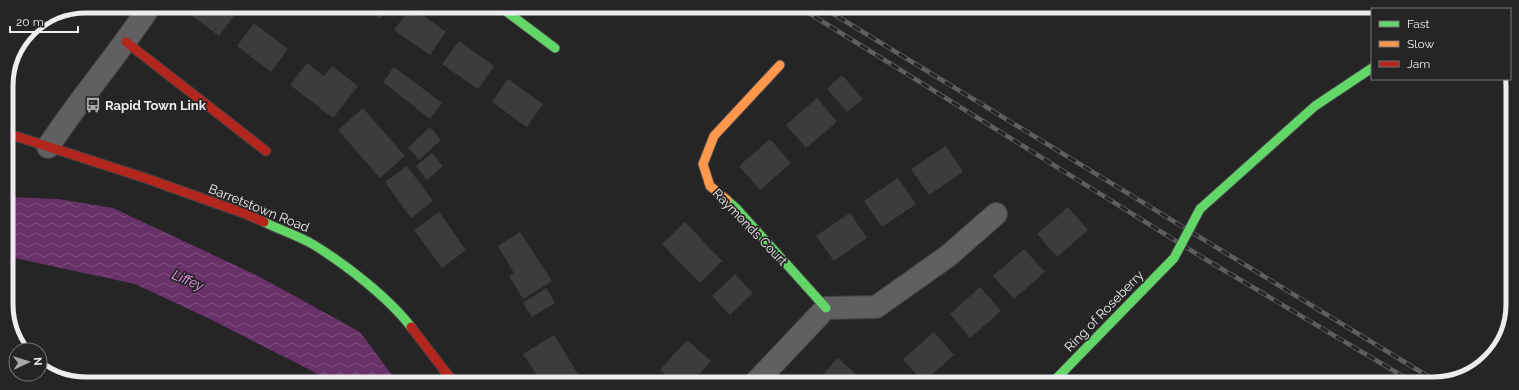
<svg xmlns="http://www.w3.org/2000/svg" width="1519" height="390" viewBox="0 0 1519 390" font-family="Raleway,sans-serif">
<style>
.water{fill:url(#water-waves)}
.building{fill:#3d3c3d}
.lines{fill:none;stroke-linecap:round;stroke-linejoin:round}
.street-casing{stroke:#444244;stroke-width:24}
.fast-casing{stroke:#444244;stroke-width:11}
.slow-casing{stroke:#444244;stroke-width:11}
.jam-casing{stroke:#444244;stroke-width:11}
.street{stroke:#615f61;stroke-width:22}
.fast{stroke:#63d668;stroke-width:9}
.slow{stroke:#ff974d;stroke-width:9}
.jam{stroke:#b3261e;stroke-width:9}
.rail-casing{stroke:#605f60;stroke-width:4.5}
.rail{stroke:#272427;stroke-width:3;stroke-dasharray:9;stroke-linecap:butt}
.fast-bridge-casing{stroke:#444244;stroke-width:11;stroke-linecap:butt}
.fast-bridge{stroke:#63d668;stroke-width:9}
.labels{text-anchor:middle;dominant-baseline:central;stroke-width:3.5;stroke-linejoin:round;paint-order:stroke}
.poi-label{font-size:13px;font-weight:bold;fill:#eeecee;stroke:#272427;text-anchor:start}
.street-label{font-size:13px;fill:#eeecee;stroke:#272427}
.water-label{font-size:14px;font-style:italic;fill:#f19cf2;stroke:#272427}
.rim{fill:none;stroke:#eeecee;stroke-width:5}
</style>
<defs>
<pattern id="water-waves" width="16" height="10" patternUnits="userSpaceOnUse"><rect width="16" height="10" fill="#683268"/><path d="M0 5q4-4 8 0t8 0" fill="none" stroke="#7e507e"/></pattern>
</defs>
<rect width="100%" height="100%" fill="#262526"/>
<path class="water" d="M7 197 58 199 113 208 258 276 360 332 398 383H327L318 374 208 318 135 284 15 258H7Z"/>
<path class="building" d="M187 6H227L236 13 219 36 184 10Z
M363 6H389L380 19Z
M411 7 446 32 430 55 394 30Z
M254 23 288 49 271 72 237 46Z
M459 41 494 66 478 89 442 64Z
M307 63 324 76 332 66 358 86 333 118 290 85Z
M394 67 442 103 430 119 383 82Z
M842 75 863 99 847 112 827 89Z
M508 79 543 104 527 127 492 102Z
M817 98 837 122 806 148 786 125Z
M363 108 405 156 380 178 338 130Z
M430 127 441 140 419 160 408 148Z
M770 139 791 163 760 190 739 166Z
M946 146 963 172 929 195 911 169Z
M432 153 443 166 427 180 416 166Z
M407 166 433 201 411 218 385 182Z
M898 178 916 204 882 227 864 201Z
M1068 207 1088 230 1057 257 1037 234Z
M439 212 466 250 442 268 414 230Z
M850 213 867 238 834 261 816 236Z
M685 222 722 261 700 283 662 244Z
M520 232 552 281 523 299 509 276 514 273 498 246Z
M1024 249 1045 272 1014 299 993 276Z
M735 274 753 293 730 315 712 296Z
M980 287 1001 311 970 338 950 314Z
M546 288 555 303 532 317 523 303Z
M934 332 954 355 923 382 903 359Z
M554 335 580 377 571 383H542L523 354Z
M687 340 711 361 691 383H674L660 370Z
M838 358 861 379 857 383H815Z"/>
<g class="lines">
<defs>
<path id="street" d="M48 147C80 98 118 55 150 6
M755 383 826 308 876 307 948 256 996 214"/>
<path id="fast" d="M499 6 555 48
M727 200 736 208 826 308
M1200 209 1315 106 1372 68
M264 222C280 230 299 236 314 245 345 264 389 298 411 327
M1052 383 1174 258"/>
<path id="slow" d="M727 200 710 186 703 164 714 136 780 65"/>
<path id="jam" d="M126 42 266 151
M6 133 145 178 246 214 264 222
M411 327 454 383"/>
</defs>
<use href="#street" class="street-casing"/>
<use href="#fast" class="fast-casing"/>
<use href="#slow" class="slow-casing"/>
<use href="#jam" class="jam-casing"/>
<use href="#street" class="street"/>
<use href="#fast" class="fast"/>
<use href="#slow" class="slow"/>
<use href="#jam" class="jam"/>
<defs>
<path id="rail" d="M799 7 1205 259 1416 384
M822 7 1439 383"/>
</defs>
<use href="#rail" class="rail-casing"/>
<use href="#rail" class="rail"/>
<defs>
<path id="fast-bridge" d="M1174 258 1200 209"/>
</defs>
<use href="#fast-bridge" class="fast-bridge-casing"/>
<use href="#fast-bridge" class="fast-bridge"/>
</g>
<defs>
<symbol id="bus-bare" viewBox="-9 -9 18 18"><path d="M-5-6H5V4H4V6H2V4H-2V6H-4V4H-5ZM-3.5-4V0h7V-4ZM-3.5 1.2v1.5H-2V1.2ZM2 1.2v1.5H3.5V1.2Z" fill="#a8a6a8" stroke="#272427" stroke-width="2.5" paint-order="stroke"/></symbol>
</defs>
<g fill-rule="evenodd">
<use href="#bus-bare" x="82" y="94" width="22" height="22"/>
</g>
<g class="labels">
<g class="poi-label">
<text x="105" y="105">Rapid Town Link</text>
</g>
<g class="street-label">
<text transform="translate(259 208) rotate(22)">Barretstown Road</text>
<text transform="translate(750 227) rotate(46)">Raymonds Court</text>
<text transform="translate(1104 311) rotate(-46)">Ring of Roseberry</text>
</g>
<g class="water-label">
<text transform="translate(188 280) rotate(23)">Liffey</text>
</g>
</g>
<path d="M0 0H1519V390H0ZM86 13H1433A73 73 0 0 1 1506 86V304A73 73 0 0 1 1433 377H86A73 73 0 0 1 13 304V86A73 73 0 0 1 86 13Z" fill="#272427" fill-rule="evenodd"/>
<path class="rim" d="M86 13H1433A73 73 0 0 1 1506 86V304A73 73 0 0 1 1433 377H86A73 73 0 0 1 13 304V86A73 73 0 0 1 86 13Z"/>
<rect x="1371" y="8" width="140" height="72" fill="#272427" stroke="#777477"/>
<rect x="1379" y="21" width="20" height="6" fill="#63d668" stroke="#777477"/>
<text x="1407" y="28" font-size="12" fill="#eeecee">Fast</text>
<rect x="1379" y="41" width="20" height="6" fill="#ff974d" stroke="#777477"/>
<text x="1407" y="48" font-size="12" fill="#eeecee">Slow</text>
<rect x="1379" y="61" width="20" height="6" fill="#b3261e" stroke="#777477"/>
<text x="1407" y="68" font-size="12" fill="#eeecee">Jam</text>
<g transform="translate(28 362) rotate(86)"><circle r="19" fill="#272427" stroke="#777477"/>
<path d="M0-3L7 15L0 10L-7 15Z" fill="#a8a6a8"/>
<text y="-6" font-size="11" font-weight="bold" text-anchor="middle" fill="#eeecee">N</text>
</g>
<path d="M10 26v6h68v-6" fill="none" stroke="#eeecee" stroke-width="2"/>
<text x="16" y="26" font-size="12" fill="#eeecee" stroke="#272427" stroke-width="3" paint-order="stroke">20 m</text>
</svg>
